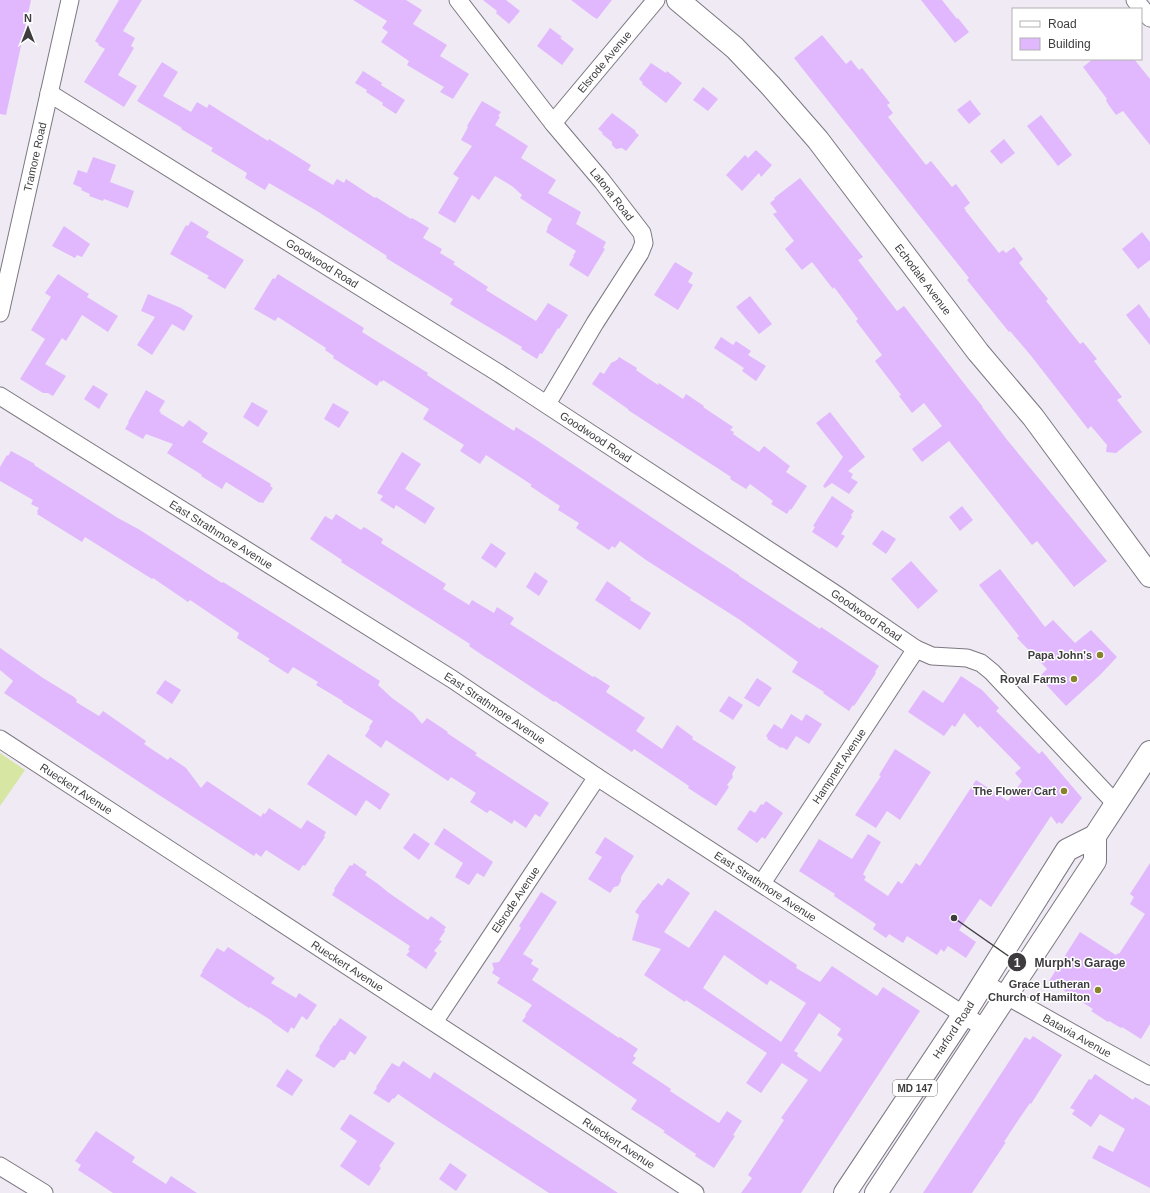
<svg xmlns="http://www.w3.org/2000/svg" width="1150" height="1193" viewBox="0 0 1150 1193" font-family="Helvetica,sans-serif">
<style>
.park{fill:#d7e7a3}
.building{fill:#e1b8fd;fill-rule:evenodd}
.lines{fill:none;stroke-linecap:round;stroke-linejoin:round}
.street-casing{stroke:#7c7780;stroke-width:19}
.secondary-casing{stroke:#7c7780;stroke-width:24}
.primary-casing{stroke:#7c7780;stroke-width:24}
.street{stroke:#fff;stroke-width:17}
.secondary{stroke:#fff;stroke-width:22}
.primary{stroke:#fff;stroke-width:22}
.poi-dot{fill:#88832b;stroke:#fff;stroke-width:1.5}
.labels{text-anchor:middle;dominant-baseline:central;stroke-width:3;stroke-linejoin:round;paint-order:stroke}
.shield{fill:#fff;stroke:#787679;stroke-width:1}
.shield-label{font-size:10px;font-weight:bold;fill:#3e3c3f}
.street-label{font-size:11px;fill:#3e3c3f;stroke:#fff}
.poi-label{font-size:11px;font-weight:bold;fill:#3e3c3f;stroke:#fff;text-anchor:end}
.leader{fill:none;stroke:#3e3c3f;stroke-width:1.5}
.callout-dot{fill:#3e3c3f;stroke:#fff;stroke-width:1.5}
.mark-label{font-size:12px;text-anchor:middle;font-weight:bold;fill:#fff}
.callout-label{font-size:12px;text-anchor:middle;font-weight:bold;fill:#3e3c3f;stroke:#fff;stroke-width:3;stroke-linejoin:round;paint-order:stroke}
</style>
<rect width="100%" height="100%" fill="#efeaf3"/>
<path class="park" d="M0 753 25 770 0 806Z"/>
<path class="building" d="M0 0H31L6 115 0 114Z
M119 0H142L123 31 135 38 131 46 134 48 118 75 137 86 124 107 84 82 105 49 98 45 99 44 95 41Z
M353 0H406L422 10 413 24 447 45 440 56 469 74 453 99 440 92 444 87 407 65 409 61 381 42 388 32 382 28 387 21Z
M483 0H506L520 11 509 24 496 13 497 11Z
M571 0H612L597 19 592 16Z
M921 0H942L957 19 958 18 969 32 955 43Z
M550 28 562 37 560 38 574 49 562 65 537 46Z
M822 35 846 64 851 60 859 70 862 68 890 103 887 105 893 113 888 117 922 160 926 165 931 161 952 187 956 184 970 203 964 208 966 210H965L999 253 1003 250 1006 253 1014 247 1023 259 1019 263 1048 299 1046 301 1080 344 1083 342 1097 359 1094 361 1122 397 1117 400 1142 432 1116 453 1106 452 1107 445 1091 426 1088 429 1032 357 1010 331 1009 332 967 280 969 278 794 58Z
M1093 59H1134L1150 79V145L1123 111 1116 115 1108 104 1106 100 1107 99 1083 67Z
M162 62 178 72 163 96 191 112 197 102 207 108 209 104 268 141 269 139 311 165 308 170 333 185 337 179 344 183 346 179 375 198 376 197 411 219 412 218 429 228 423 238 442 249 440 253 455 262 453 264 488 287 486 290 536 321 548 303 568 315 559 329 558 328 542 354 540 353 537 359 521 349 522 347 450 304 453 299 386 258 387 256 317 211 269 183 265 190 245 178 247 173 211 151 213 148 181 129 182 128 137 101Z
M651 63 666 73 667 71 682 83 666 103 642 84 643 83 639 79Z
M363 71 382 83 381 85 405 100 396 114 382 105 383 103 366 92 367 90 355 83Z
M703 87 718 99 708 111 693 100Z
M970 100 981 114 969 124 957 110Z
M482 101 501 112 498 116 500 117 495 125 528 146 521 158 556 180 548 193 581 212 576 224 606 242 603 248 605 249 588 277 569 265 574 256H573L576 251 546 232 548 228H547L552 219 520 198 522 195 512 186 495 176 479 200 472 195 455 223 438 213 459 178 453 174 472 146 461 140 468 127 467 126Z
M612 113 636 131 635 132 639 135 626 151 622 148 616 149 612 145V142L602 134 603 133 598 129Z
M1041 115 1072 155 1058 166 1027 126Z
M1004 139 1015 153 1001 164 990 151Z
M756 150 772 165 761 177 759 173 742 191 726 175 745 155 748 158Z
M93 157 116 165 110 182 134 191 128 208 104 199 103 201 89 196 90 194 81 190 82 188 73 184 78 170 87 173Z
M800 178 863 257 858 260 897 311 904 306 966 386 983 407H982L1008 441 1107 561 1074 587 1037 541 1032 545 949 441 922 462 912 449 942 426 924 403 912 413 899 396 901 395 875 361 882 355 856 321 858 319 834 287 833 289 812 262 802 270 785 249 794 241 773 214 777 212 770 203 775 199 774 198Z
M191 221 209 232 206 237 244 260 225 289 207 278 209 276 170 254 186 225 188 226Z
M64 226 90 244 82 257 77 255 75 258 52 246Z
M1142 232 1150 242V260L1138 269 1122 249Z
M675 262 693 273 688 282 693 285 678 310 654 295Z
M58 274 89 294 87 297 118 316 108 332 82 315 66 341 62 338 45 364 66 376 53 396 48 393H43L20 379 45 339 31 330 51 297 45 293Z
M278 274 364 328 362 332 428 373 427 375 514 431 516 427 538 441 690 543 739 575V576L820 629 821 627 879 666 875 672 876 673 854 706 853 705 849 711 823 693 824 692 792 672 798 662 740 620 646 560 620 541 615 548 612 546 609 550 576 528 579 523 558 510 560 506 530 486 532 485 486 455 480 464 460 451 464 445 423 419 429 409 383 380 382 382 380 381 377 386 333 358 334 356 325 350 326 348 278 317 275 321 254 309 273 278 275 279Z
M148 294 181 308 193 316 184 331 172 324 152 355 137 345 155 317 141 311Z
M750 296 772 324 759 334 736 307Z
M1139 304 1150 319V345L1126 315Z
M721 337 733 345 736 341 751 351 748 355 766 366 756 381 742 371 744 368 714 348Z
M619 357 637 368 636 370 658 385 659 383 683 399 686 394 704 406 703 407 733 427 730 430 734 432 733 434 759 452 764 446 790 466 786 472 807 486 791 510 790 509 787 514 771 504 773 501 750 484 746 489 730 479 731 477 628 410V409L592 384 600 372 604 374 611 363 617 360Z
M93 385 108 394 99 409 84 399Z
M146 390 165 401 159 411 161 412 160 413 183 427 189 420 201 428H200L208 433 202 442 271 484 270 486 273 488 263 503 260 502V503L226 482 222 489 201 476 202 475 167 453 173 444 146 434 143 439 125 429 129 422H128Z
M252 402 268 411 258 427 243 417Z
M333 403 349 412 339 428 324 419Z
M830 412 865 457 848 471 853 474 851 478 858 482 849 494 832 483 825 488 823 486 843 457 816 423Z
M11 451 35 464 34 465 118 518 140 530 222 583 223 582 292 625 380 681 378 685 392 698 413 713 422 724 427 718 448 732 447 733 477 753 475 755 549 803 540 817 535 814 526 828 514 820 512 824 490 810 487 813 470 802 476 793 451 777 448 781 386 740 381 748 365 736 370 728 369 727 373 721 342 702 343 701 316 685 318 682 293 667 288 674 268 661 270 659 237 638 239 633 190 600 188 602 153 578 152 579 85 537 82 542 37 514 38 512 37 511 39 508 31 504 33 500 0 481V467L7 455 8 456Z
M402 452 421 464 405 489 435 508 425 524 396 505 394 509 380 500 383 496 377 493Z
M832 496 854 511 851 515 852 517 841 534 845 536 837 548 812 532 815 527 813 526Z
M962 506 973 520 960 531 949 517Z
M336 514 361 530 364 527 383 539 381 543 446 584 443 589 469 605 472 600 494 613 497 607 514 618 510 624 593 677 594 676 610 686 606 692 645 718 636 731 662 749 677 725 693 737 692 739 736 767 732 774 733 777 727 785 729 787 716 806 688 788 689 786 634 749 632 752 555 701 554 702 489 659H488L469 646 470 644 341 562 342 560 310 539 325 516 332 520Z
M882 530 896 539 886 554 872 544Z
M491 543 506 553 496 568 481 558Z
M911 561 938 591 918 609 891 579Z
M1000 569 1045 627 1053 620 1075 643 1091 630 1117 657 1100 675 1066 706 1039 677 1047 669 1017 638 1019 636 979 585Z
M535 572 548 581 539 596 526 587Z
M607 581 631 598 630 600 651 613 640 630 595 600Z
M0 648 43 678 74 697 77 700 76 702 99 716 103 711 146 741 144 744 168 760 170 757 186 768 201 788 207 781 261 817 263 813 265 814 269 808 301 829 307 820 326 832 324 836 325 837 305 866 303 865 299 871 266 850 261 857 256 853 254 856 159 795 4 693 13 681 0 670Z
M961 676 982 690 999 708 996 711 1039 754 1042 751 1082 798 1062 824 1059 822 1057 824 1051 816 991 907 980 899 959 930 976 942 966 958 948 946 944 952 941 949 937 955 907 936 903 943 889 934 886 938 873 929 876 924 834 896 835 894 799 871 819 839 852 859 868 834 881 842 863 874 866 877 864 880 888 896 898 881 902 884 916 863 920 866 976 780 1008 801 1022 781 1015 773 1021 768 980 726 978 728 964 713 955 727 952 725 944 736 908 712 923 690 943 703Z
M757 678 772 688 759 707 744 698Z
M165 680 181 690 172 704 156 693Z
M729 696 743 705 733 720 719 711Z
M791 714 802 721 806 714 822 724 809 744 796 736 787 750 782 747 781 748 767 739 768 738 766 736 774 724 782 729Z
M895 749 931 772 900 820 887 811 876 828 855 815 881 776 879 775Z
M328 754 390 794 380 810 366 800 356 816 307 784Z
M766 801 783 813 765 839 762 837 757 843 737 829 750 810 755 813 761 804 763 805Z
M444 828 493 862 484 877 477 873 469 885 455 877 463 863 434 844Z
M414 833 430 844 419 860 403 848Z
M605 837 634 856 621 877V881L618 886 614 887 610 893 588 879 602 857 595 853Z
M354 863 367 872 365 875 378 884 389 893 428 920 431 916 446 927 444 930 445 931 439 940 442 941 434 951 437 953 426 969 406 955 410 951 408 950 410 946 332 895 335 890 334 889 350 865 352 866Z
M1150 863V1024L1141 1039 1122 1027 1121 1028 1109 1021 1108 1022 1091 1011 1093 1009 1049 981 1080 932 1116 955 1118 953 1119 954 1145 914 1130 904 1134 897 1130 894Z
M668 878 690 893 664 932 689 948 715 910 797 965 796 968 820 982 832 966 877 996 883 987 920 1011 801 1193H741L752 1178 748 1175 784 1120 781 1118 808 1080 782 1063 761 1093 746 1083 767 1053 686 1000 685 1002 644 975 661 949 632 940 639 915 635 912 643 900H644L658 883 662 886ZM724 955 767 985 770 980 806 1003 781 1042 703 988ZM819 1013 841 1029 837 1035 843 1039 820 1072 797 1056 798 1053 794 1051Z
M541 892 557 902 523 954 533 960 531 964 539 969 532 980 619 1038 620 1037 638 1049 633 1056 636 1058 632 1063 671 1089 670 1091 719 1123 727 1111 742 1121 733 1135 735 1136 714 1168 695 1156 696 1154 663 1132 665 1131 631 1109 637 1100 522 1021 526 1016 525 1015 532 1005 497 983 500 978 492 973 494 969 492 963 499 962 521 928 519 926Z
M228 947 275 978 271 983 296 998 299 993 317 1005 307 1020 302 1016 294 1029 291 1027 288 1033 272 1022V1021L250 1007 249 1008 200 976 203 971H202L217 948 224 952Z
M340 1018 367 1037 355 1055 350 1051 345 1060H341L334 1068 315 1056 320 1048 319 1047 334 1025 335 1026Z
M1033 1036 1062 1055 1031 1104 1030 1103 1017 1122 1004 1142H1006L972 1193H923L1025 1037 1030 1040Z
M403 1061 430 1079 434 1072 618 1193H549L438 1121 398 1094 394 1099 393 1098 389 1103 373 1093 377 1088 376 1087 392 1063 399 1067Z
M287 1069 303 1080 292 1096 276 1086Z
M1095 1074 1133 1100 1135 1097 1150 1106V1188L1092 1158 1099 1145 1113 1152 1125 1129 1100 1114 1091 1127 1072 1114 1075 1110 1070 1108 1089 1079 1091 1080Z
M350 1114 395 1143 379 1166 381 1168 369 1186 340 1166 357 1141 340 1129Z
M96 1131 135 1157 132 1162 166 1184 171 1176 197 1193H113L78 1170 81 1165 75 1161Z
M450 1163 467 1175 456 1191 439 1179Z"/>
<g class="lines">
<defs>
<g id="street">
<path id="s1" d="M458 0 553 123 602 181 642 233 644 243 640 253 595 323 547 404"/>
<path d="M1135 0 1150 18"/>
<path id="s2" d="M49 93 500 374 834 593 916 649 932 656 967 658 981 663 992 672 1116 804"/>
<path id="s3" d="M553 123 656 0"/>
<path id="s4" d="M0 313 70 0"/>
<path id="s5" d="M0 396 452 679 597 777 984 1028"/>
<path id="s6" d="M0 739 695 1193"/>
<path id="s7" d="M762 883 916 649"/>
<path id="s8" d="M984 983 1099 1048 1150 1076"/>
<path id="s9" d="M434 1022 597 777"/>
<path d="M0 1166 44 1193"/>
</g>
<g id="secondary">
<path id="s10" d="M678 0 735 48 770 85 818 140 978 352 1033 417 1150 576"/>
</g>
<g id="primary">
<path id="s11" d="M845 1193 964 1014 1067 850 1095 836 1150 752"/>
<path d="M876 1193 1095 861V836"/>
</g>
</defs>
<use href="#street" class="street-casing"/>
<use href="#secondary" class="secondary-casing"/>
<use href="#primary" class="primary-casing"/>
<use href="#street" class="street"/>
<use href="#secondary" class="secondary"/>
<use href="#primary" class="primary"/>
</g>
<g class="poi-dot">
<circle cx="1100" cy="655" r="4"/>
<circle cx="1074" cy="679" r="4"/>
<circle cx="1064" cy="791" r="4"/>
<circle cx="1098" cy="990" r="4"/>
</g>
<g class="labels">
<rect class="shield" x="893" y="1080" width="44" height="16" rx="3"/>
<g class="shield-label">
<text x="915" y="1088">MD 147</text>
</g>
<g class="street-label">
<text stroke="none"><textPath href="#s3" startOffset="80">Elsrode Avenue</textPath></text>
<text stroke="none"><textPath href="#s4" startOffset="160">Tramore Road</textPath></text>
<text stroke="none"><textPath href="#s1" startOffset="248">Latona Road</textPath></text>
<text stroke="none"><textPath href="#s2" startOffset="322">Goodwood Road</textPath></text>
<text stroke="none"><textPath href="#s10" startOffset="373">Echodale Avenue</textPath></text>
<text stroke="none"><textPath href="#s2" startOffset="646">Goodwood Road</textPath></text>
<text stroke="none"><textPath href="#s5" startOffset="261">East Strathmore Avenue</textPath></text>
<text stroke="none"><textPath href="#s2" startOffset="970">Goodwood Road</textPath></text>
<text stroke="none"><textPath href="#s5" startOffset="585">East Strathmore Avenue</textPath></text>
<text stroke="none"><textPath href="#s7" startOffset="140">Hampnett Avenue</textPath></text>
<text stroke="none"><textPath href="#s6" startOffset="91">Rueckert Avenue</textPath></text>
<text stroke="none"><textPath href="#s5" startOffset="909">East Strathmore Avenue</textPath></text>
<text stroke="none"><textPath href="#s9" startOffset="147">Elsrode Avenue</textPath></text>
<text stroke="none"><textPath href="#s6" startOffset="415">Rueckert Avenue</textPath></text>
<text stroke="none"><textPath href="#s11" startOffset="196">Harford Road</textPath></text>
<text stroke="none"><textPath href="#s8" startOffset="107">Batavia Avenue</textPath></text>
<text stroke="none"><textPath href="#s6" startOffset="739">Rueckert Avenue</textPath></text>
</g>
<g class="poi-label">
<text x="1092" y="655">Papa John's</text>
<text x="1066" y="679">Royal Farms</text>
<text x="1056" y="791">The Flower Cart</text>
<text x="1090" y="984">Grace Lutheran<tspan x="1090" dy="13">Church of Hamilton</tspan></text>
</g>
</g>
<path class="leader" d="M954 918L1017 962"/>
<g class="callout-dot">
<circle cx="954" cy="918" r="4"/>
<circle cx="1017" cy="962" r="10"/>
</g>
<g class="mark-label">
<text x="1017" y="967">1</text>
</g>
<g class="callout-label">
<text x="1080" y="967">Murph's Garage</text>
</g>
<rect x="1012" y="8" width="130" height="52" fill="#ffffff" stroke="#b2b1b2"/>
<rect x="1020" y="21" width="20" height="6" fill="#ffffff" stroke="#b2b1b2"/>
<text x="1048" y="28" font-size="12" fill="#3e3c3f">Road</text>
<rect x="1020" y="38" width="20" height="12" fill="#e1b8fd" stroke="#b2b1b2"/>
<text x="1048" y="48" font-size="12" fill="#3e3c3f">Building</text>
<g transform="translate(28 28)" stroke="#ffffff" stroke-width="3" paint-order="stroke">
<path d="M0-3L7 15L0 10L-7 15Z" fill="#3e3c3f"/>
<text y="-6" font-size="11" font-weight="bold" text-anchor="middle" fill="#3e3c3f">N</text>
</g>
</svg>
